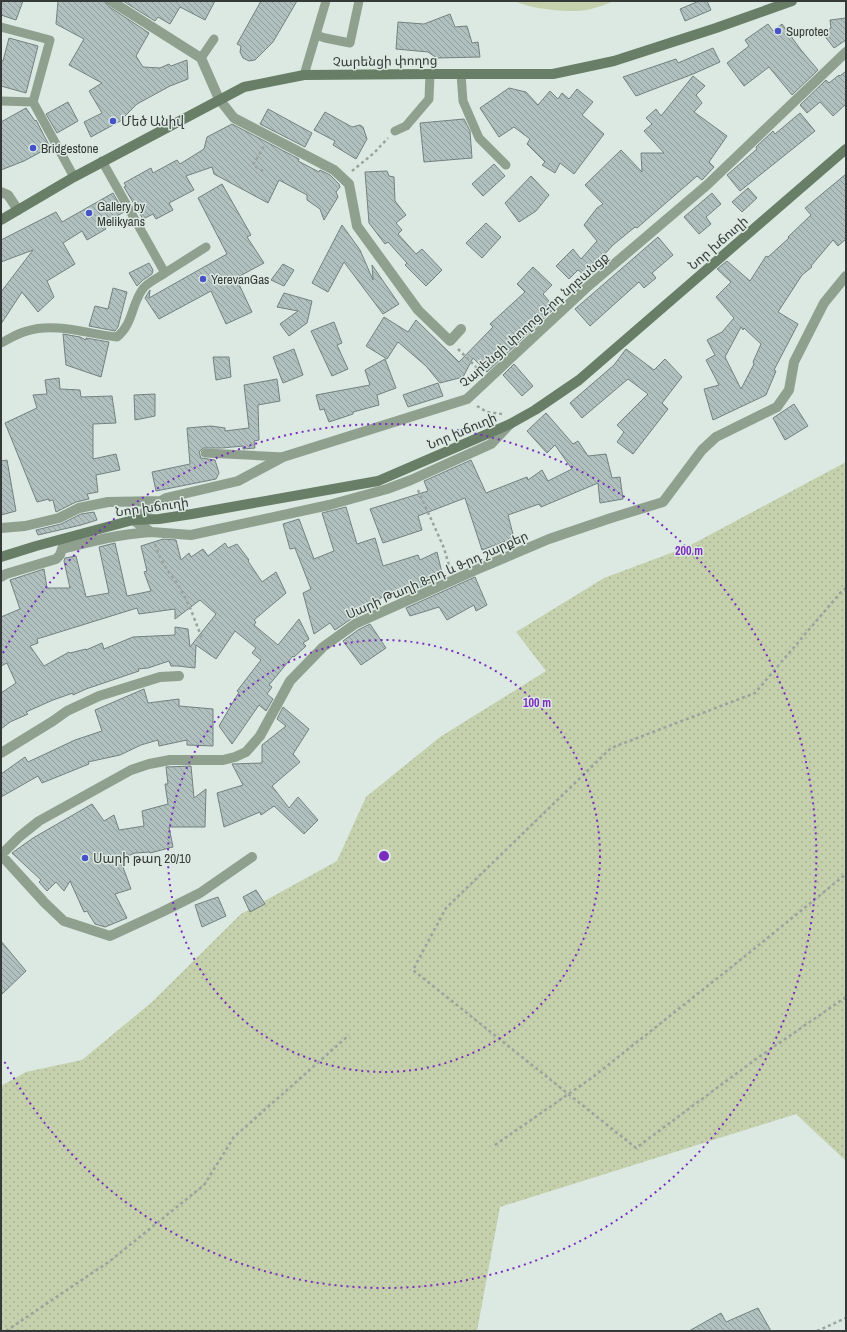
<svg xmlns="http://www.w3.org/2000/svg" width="847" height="1332" viewBox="0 0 847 1332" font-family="'Archivo Narrow','Noto Sans Armenian',sans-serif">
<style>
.grass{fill:url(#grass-dots)}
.pitch{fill:#c5d0ad}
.building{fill:url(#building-back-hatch);stroke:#738280;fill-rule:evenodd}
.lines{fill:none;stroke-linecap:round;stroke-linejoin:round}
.path{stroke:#99a49f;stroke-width:2.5;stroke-dasharray:3 3;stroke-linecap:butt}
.lane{stroke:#90a08f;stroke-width:9}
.street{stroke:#90a08f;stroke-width:10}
.secondary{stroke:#687e66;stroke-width:10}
.ring{fill:none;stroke:#7b2cbf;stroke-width:2;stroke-dasharray:2 4}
.poi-dot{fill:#4652c7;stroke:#dbe9e2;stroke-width:1.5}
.labels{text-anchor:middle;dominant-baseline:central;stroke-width:3;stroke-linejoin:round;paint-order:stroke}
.poi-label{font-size:13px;fill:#353a38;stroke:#dbe9e2;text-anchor:start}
.street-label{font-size:13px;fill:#353a38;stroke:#dbe9e2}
.centre{fill:#7b2cbf;stroke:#dbe9e2;stroke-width:2}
.ring-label{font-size:12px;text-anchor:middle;font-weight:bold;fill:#7b2cbf;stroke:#dbe9e2;stroke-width:3;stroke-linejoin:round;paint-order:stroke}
</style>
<defs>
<pattern id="grass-dots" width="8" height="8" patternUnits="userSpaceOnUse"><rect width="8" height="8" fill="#c5d0ad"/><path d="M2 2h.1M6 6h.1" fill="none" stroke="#aab396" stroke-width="1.8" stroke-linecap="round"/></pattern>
<pattern id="building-back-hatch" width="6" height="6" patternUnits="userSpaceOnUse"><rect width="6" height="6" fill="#b0c0be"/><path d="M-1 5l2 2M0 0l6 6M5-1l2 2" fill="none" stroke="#909d9b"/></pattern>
</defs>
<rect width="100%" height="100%" fill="#dbe9e2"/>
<path class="grass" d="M846 462V1161L796 1114 500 1207 477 1331H1V1086L26 1072 82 1060 152 1002 241 914 337 861 366 797 440 737 546 671 516 632 604 578 687 547Z"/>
<path class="pitch" d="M514 1H614C607 4 599 7 591 9 571 14 532 9 514 1Z"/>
<path class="building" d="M1 1H23L16 20 1 15Z
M58 1H105L108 6 149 33 136 56 143 67 160 68 169 64 171 66 187 60 188 79 170 86 137 104 122 119V120L91 137 84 122 102 113 89 91 102 83 69 65 84 39 56 24Z
M123 1H215L205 20 180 7 170 24 158 17 155 21Z
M261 1H297L273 42 255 60 249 61 243 58 240 52 241 46 237 44Z
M699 1H707L711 10 685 21 680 9Z
M450 14 455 27 467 26 472 43 478 42 480 57 437 58 428 52 396 49 398 22 424 24Z
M846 18V40L834 48 823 34 831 28 830 20Z
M768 24 773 31 782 24 801 50 818 70 792 95 769 67 744 86 727 63 749 46 745 40Z
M9 38 38 46 26 93 1 86V60L3 61Z
M713 48 720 62 693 74 636 96 623 77 676 59 678 63Z
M846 71V104L833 116 820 102 807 113 800 105 826 80 829 83 839 75 840 76Z
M693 76 705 86 696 95 702 103 694 112 727 136 709 162 714 167 702 180 697 176 637 228 635 227 613 245 591 269 594 273 588 278 578 270 569 279 556 266 573 249 581 259 597 241 584 225 597 208 603 204 585 185 621 150 642 172 641 153H664L644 131 652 124 646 118 656 109 661 116Z
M509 88 526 92 538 105 550 91 558 99 562 93 569 99 577 89 593 102 582 115 604 134 574 174 560 163 555 173 542 165 545 162 527 144 530 139 514 127 499 137 480 108Z
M68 102 78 121 57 133 46 114Z
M26 108 35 121 36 120 50 147 24 161 1 170V122Z
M268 109 312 133 305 147 260 124Z
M325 112 352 127 360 125 363 127 367 139 356 159 333 145 335 141 314 130Z
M800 113 815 131 740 191 727 175 757 149 756 147 773 131 775 134Z
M464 119 470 131 472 158 424 162 420 123Z
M232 124 299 159 298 161 319 172 320 170 330 175 339 184 340 187 336 192 338 197 324 220 320 209 307 200V195L279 180 268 203 214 174 212 167 186 176 194 190 169 203 173 210 156 219 153 214 143 219 124 187 126 186 124 183 151 168 153 173 177 160 180 164 204 149 207 137Z
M494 164 505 176 483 196 472 184Z
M387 171 389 176 394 177 395 201 406 215 396 223 402 230 398 234 416 254 422 249 442 270 426 286 405 265 407 263 388 242 385 244 369 223 365 172Z
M846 174V239L838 246 833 240 811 266 812 267 802 275 778 312 798 324 774 370 776 371 766 395 713 420 704 389 719 385 706 360 715 355 707 340 722 332 734 318 716 297 731 282 717 269 727 261 750 281 766 256 768 257 789 238 788 237 811 215 805 208ZM741 327 743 330 744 328 761 344 753 362 754 364 741 389 725 357Z
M531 176 549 195 536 211 519 222 505 203Z
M222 184 251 235 247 237 264 263 236 278 252 312 226 324 211 291 159 319 145 298 150 290 149 298 227 254 198 198Z
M748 188 757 198 742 212 732 202Z
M113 193 124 212 103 224 106 229 87 240 82 231 63 243 75 264 47 281 54 297 38 312 22 292 1 324V292L33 250 1 262V240L56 212 62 222Z
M712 193 721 204 706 217 711 224 699 234 684 217Z
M486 223 501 237 482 258 466 243Z
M342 225 360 250 373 280 372 265 399 304 383 314 344 262 328 292 312 283Z
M658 237 673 255 652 273 656 278 644 288 639 282 590 326 575 309Z
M149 263 153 270 152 274 143 280 137 286 129 273Z
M283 264 294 270 284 286 271 280Z
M533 267 552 285 543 294 555 308 487 372 473 358 463 377 440 383 426 366 398 342 387 359 366 346 384 317 408 332 416 320 459 362 493 327 490 324 525 292 517 284Z
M113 288 127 292 118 327 115 331 89 326 95 306 108 309Z
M284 293 312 301 307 323 289 336 280 324 298 311 277 307Z
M334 322 342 343 337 345 348 369 332 376 311 331Z
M63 334 80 337 86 340V338L109 342 101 377 66 365Z
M294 349 303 375 283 383 273 357Z
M626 349 654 370 665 359 682 377 662 403 668 409 633 454 617 442 624 432 617 425 648 394 628 379 582 418 570 403 614 365Z
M213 357H229L231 377 216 380Z
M385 359 396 388 377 395 379 405 353 412V414L329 422 324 409 320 410 316 395 370 385 365 370Z
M514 364 533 386 522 396 503 375Z
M59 378 60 389 80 390 81 397 112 396 116 423 93 424V459L116 454 120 470 96 475 98 492 87 494 89 499 76 502 56 512 53 500 49 501V499L37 502 5 423 37 408 33 395 47 394 45 380Z
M277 379 280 401 258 405 259 440 254 441 255 448 243 449V446L222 448H203L199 452 201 458 215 460 219 473 216 479 156 491 152 472 190 464 187 428 211 426 225 428V431L249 428 244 385Z
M438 383 443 396 408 407 403 395Z
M155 394V416L135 420 134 395Z
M794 404 808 426 785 440 773 418Z
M546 413 573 444 578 441 588 456 606 454 612 478 620 477 623 499 600 503 598 483 541 507 539 504 508 515 514 538 482 550 465 498 418 516 422 530 383 543 370 509 428 491 424 481 471 460 486 493 527 477 528 480 542 470 548 481 572 469 555 445 547 453 527 431Z
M7 460 16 511 1 515V461Z
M346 507 357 544 375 538 383 566 418 555 420 560 437 552 443 577 401 596 398 590 359 608 363 613 351 619 335 630 330 623 314 634 303 593 311 589 295 548 290 549 283 524 299 519 314 559 334 551 322 513Z
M94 512 97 520 81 525 38 535 36 530 61 524 81 514Z
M163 539 176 540 181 560 189 553 191 557 203 549 208 556 225 543 228 548 237 544 249 560 248 561 262 582 276 572 286 593 254 620 256 622 254 625 278 645 299 619 309 639 303 643 306 646 294 657 293 656 269 685 272 687 267 694 273 699 266 711 259 705 232 744 219 726 239 692 237 691 261 660 252 653 256 648 235 631 216 659 196 645 195 668 178 666H171L169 661 148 668 138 669 139 671 86 689 73 695V693L53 700 26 712 28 714 10 722 1 729V693L16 683 7 663 1 666V617L20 609 10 580 44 569 47 588H70L64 561 65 558 76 556 86 597 109 593 99 547 115 543 127 596 151 591 144 572 147 571 141 546ZM200 600 216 614 190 647 188 629 175 627V635L133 637 104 649 102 643 86 650V649L70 653 69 652 44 666 30 646 38 643 37 639 137 608 139 614 175 609V619Z
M475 577 487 605 476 611 474 605 447 620 439 607 410 616 406 608Z
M370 624 386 648 361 665 343 641 358 630Z
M144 689 148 703 179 699V706L213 709V746L187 745V740L159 746 158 740 141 745 120 755 88 762 89 764 42 783 38 776 1 797V774L25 757 28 762 75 740 102 731 95 710Z
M283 707 309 729 293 754 300 762 272 786 289 808 298 797 318 820 304 834 274 806 261 815 260 812 224 827 217 793 243 785 232 764 262 763V745L286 726 277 719Z
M191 766 194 798 206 789 205 827H169L173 847 150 853V852L135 853 120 859 131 889 115 894 127 918 105 927 95 924 87 911 84 912 70 881 64 891 56 882 47 891 39 882 41 880 12 853 33 838 92 804 104 821 114 815 119 830 144 826 142 811 168 804 165 784H168L166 767Z
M256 890 265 904 250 912 243 897Z
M218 897 226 916 202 927 195 905Z
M1 941 26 971 1 995Z
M758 1308 771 1331H689L721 1313 726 1322Z"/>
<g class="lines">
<path class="path" d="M263 171 253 165 264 146
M352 171 374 153 388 138
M458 349 481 372
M477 406 487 412 502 414
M418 490 444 548 450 569
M155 544 159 555 167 570 177 583 189 605 203 641
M846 588 841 592 755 693 611 748 446 908 413 970 636 1148 756 1059 846 997
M495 1145 593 1077 749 953 846 874
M6 1331 110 1261 204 1185 234 1137 349 1035
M817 1331 846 1318"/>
<path class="lane" d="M1 27 50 40 33 102
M316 35 325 38 350 43 359 1
M201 58 214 39
M461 74 463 101 479 138 506 165
M304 75 326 1
M1 101 33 102 74 177
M395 131 406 126 429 99 430 74
M165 273 206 247
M1 343C9 339 18 333 27 331 55 322 88 334 117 337 133 324 131 306 142 290 146 283 158 278 165 273L102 161
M205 453 283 457"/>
<path class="street" d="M111 1 201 58 219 99 234 118 334 170 349 184 357 226 418 310 450 341 461 329
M1 192 8 195 18 210
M510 424 491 444 411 480 387 489 329 505 191 535 151 532 133 520 161 501 166 498 238 481 283 457 467 399 586 288 707 185 846 52
M1 528 25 526 59 518 79 508 108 502 161 501
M62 549C92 541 120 534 151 532
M1 577 6 574 56 559 60 555 64 543
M1 753 53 721 67 711 99 696 160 677 179 676
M1 855 19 837 39 821 131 770 149 764 170 760H223L235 757 246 752 260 736 290 681 323 647 355 624 478 569 549 539 611 518 663 502 702 450 716 437 777 407 789 390 794 362 824 303 846 276
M1 855 44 902 64 921 110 936 162 912 200 893 252 857"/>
<path class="secondary" d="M1 220 74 177 244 87 304 75 430 74H553L614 61 716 28 792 1
M1 557 36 546 133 520 159 519 192 514 378 481 510 424 535 410 579 380 846 149"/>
</g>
<g class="ring">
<circle cx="384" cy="856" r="216"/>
<path d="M3 653A432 432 0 1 1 3 1059"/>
</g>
<g class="poi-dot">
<circle cx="778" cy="31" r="4"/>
<circle cx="113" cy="121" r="4"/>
<circle cx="33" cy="148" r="4"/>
<circle cx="89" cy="213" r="4"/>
<circle cx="203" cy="279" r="4"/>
<circle cx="85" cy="858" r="4"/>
</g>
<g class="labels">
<g class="poi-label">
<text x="786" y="31">Suprotec</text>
<text x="121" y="121">Մեծ Անիվ</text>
<text x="41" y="148">Bridgestone</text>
<text x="97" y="206">Gallery by<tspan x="97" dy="15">Melikyans</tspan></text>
<text x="211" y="279">YerevanGas</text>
<text x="93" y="858">Սարի թաղ 20/10</text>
</g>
<g class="street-label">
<text transform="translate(385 61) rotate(-1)">Չարենցի փողոց</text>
<text transform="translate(718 243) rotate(-41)">Նոր խճուղի</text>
<text transform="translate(534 320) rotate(-42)">Չարենցի փողոց 2-րդ նրբանցք</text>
<text transform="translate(462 431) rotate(-23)">Նոր խճուղի</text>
<text transform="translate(152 507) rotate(-8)">Նոր խճուղի</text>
<text transform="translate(437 575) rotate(-24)">Սարի Թաղի 8-րդ և 9-րդ շարքեր</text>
</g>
</g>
<circle cx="384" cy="856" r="6" class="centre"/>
<g class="ring-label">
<text x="689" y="555">200 m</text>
<text x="537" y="707">100 m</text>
</g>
<rect width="847" height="1332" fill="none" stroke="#353a38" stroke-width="4"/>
</svg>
